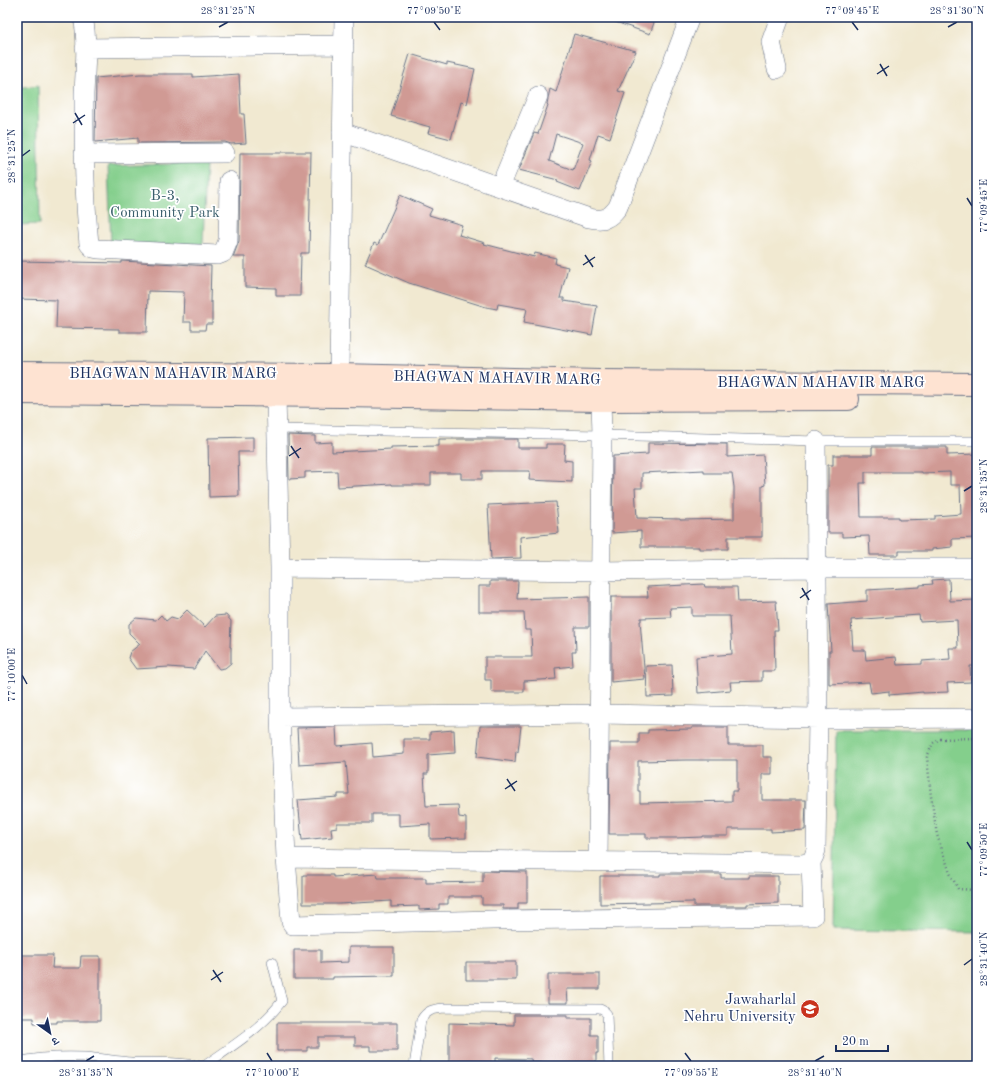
<svg xmlns="http://www.w3.org/2000/svg" width="994" height="1083" viewBox="0 0 994 1083" font-family="'Old Standard TT','Noto Serif Devanagari',serif">
<style>
.green{fill:#84cf8c;stroke:#507f75}
.building{fill:#d09a94;fill-rule:evenodd}
.lines{fill:none;stroke-linecap:round;stroke-linejoin:round}
.lane-casing{stroke:#667086;stroke-width:10}
.street-casing{stroke:#667086;stroke-width:20}
.secondary-casing{stroke:#667086;stroke-width:24}
.path{stroke:#667086;stroke-width:2.5;stroke-dasharray:1 3;stroke-linecap:butt}
.lane{stroke:#fff;stroke-width:9}
.street{stroke:#fff;stroke-width:19}
.secondary{stroke:#fee3d2;stroke-width:22}
.ticks{fill:none;stroke:#1b2f5e;stroke-width:1.5}
.labels{text-anchor:middle;dominant-baseline:central;stroke-width:3.5;stroke-linejoin:round;paint-order:stroke}
.park-label{font-size:15px;fill:#3a5f6c;stroke:#fff}
.street-label{font-size:15px;fill:#1b2f5e;stroke:#fff}
.poi-label{font-size:15px;fill:#1b2f5e;stroke:#fff;text-anchor:end}
.neatline{fill:none;stroke:#1b2f5e;stroke-width:1.5}
.ticks-label{font-size:10px;text-anchor:middle;fill:#1b2f5e}
</style>
<rect width="100%" height="100%" fill="#fff"/>
<filter id="ink" filterUnits="userSpaceOnUse"><feTurbulence type="fractalNoise" baseFrequency=".025" numOctaves="2"/><feDisplacementMap in="SourceGraphic" scale="8" xChannelSelector="R" yChannelSelector="G"/><feConvolveMatrix kernelMatrix="1 2 1 2 8 2 1 2 1" color-interpolation-filters="sRGB"/></filter>
<filter id="wash" filterUnits="userSpaceOnUse"><feTurbulence type="fractalNoise" baseFrequency=".012" numOctaves="4" result="noise"/><feDisplacementMap in="SourceGraphic" scale="16" xChannelSelector="R" yChannelSelector="G"/><feGaussianBlur stdDeviation="0.9" result="paint"/><feColorMatrix in="noise" values="0 0 0 0 0 0 0 0 0 0 0 0 0 0 0 0 0 1.4 0 .05"/><feComposite in="paint" operator="in"/></filter>
<g filter="url(#wash)">
<rect width="100%" height="100%" fill="#f1e9d1"/>
<path class="green" d="M38 85 40 224 17 225V88Z
M206 163 203 244H111L108 166Z
M836 730H977V932L833 930Z"/>
<g id="blocks">
<path class="building" d="M607 17H656L650 34 607 19Z
M574 34 636 51 618 91 625 93 610 138 598 134 590 160 592 161 580 191 557 182 558 180 519 170 534 133 538 134 548 105 547 104 550 89 556 92ZM556 134 583 143 573 170 549 161Z
M410 54 447 65V63L475 69 467 104 461 102 451 139 428 133 430 127 391 116Z
M140 74H193V77L239 74 241 114H244L246 143 231 144 225 142 138 143V138L95 142 96 78Z
M282 152H311L309 253H301L300 296H276V288L245 287V257H233L239 241 240 153H281Z
M400 195 432 209 429 215 462 225 459 235 485 243 484 244 534 257 535 253 556 258 555 264 568 267 560 298H564V301L597 306 592 335 524 322 527 309 498 304 497 309 486 307 409 283 365 264 374 243 378 245Z
M17 261 122 263V261L211 266 210 302H212V324H206L205 330H191V322H183L184 292 148 291 147 332H119V329L56 328 57 300 17 299Z
M288 435 315 436V443L332 442V452L391 449V447L439 446V439H518V448H546V444H565L564 460 572 461V482L529 480 530 471H482V479H461V473H431V485H392V484L338 487 337 471 305 472V478L289 479Z
M253 437V452H238L239 496 209 497 208 438Z
M648 443 727 444V457L763 455 765 485 762 486V537H728V549H699V547H641V531L612 533 613 456 648 454ZM704 470V473H732L734 487V519L680 520V519L637 518 635 488H642V473Z
M872 447H947V455L977 454V538L952 539V547L932 549V551H899V555H870L869 536 842 537V533H828V465H833V455H872ZM865 472H922V473L950 472V485H960L961 514 935 516V519L899 520V517H861L860 483H865Z
M556 502 559 533 520 537 521 558 491 559 488 505Z
M948 579H949L950 601 977 600V666H970L971 682 947 683 948 692 923 693V692L889 695V691L871 693 869 682 829 684V651H831L828 604 867 601V590L920 587V585L933 584 932 580ZM919 615 920 622 957 620 958 648H949L950 659 922 661V664L897 665 896 657 866 660 865 650H853L851 620Z
M490 581H518L517 599 589 597V627H575L576 652H572L573 666 555 668 556 679 524 681V692H491V680H485V657H532L531 630H525L524 612H479V586H490Z
M704 584 705 587H737L738 602 776 601 778 630H774L775 671H762V681L730 682 731 690 698 693 696 657 732 654 730 616H692V607L670 608 671 617 641 618V621H640L645 679 611 682V597H648L647 587Z
M187 610 205 627 215 616 226 615 231 621 230 647H231V663L225 668 219 669 205 651 194 669 169 667 136 669 128 658 130 652 140 644 129 633V624L136 618 156 620 161 615 166 621 171 617 178 619Z
M672 665 673 696 647 697 646 666Z
M480 726H521L518 752 516 751 515 762 477 757Z
M336 727 337 746 372 743 373 757 404 754V739H430V732L454 730 455 753 428 755V774H424L426 806 458 805 459 817 466 818V838L430 839V824L399 826V814H372V823H337V827L331 828 332 837 302 840 298 800 338 797V794H349L346 762 299 765 297 728Z
M692 727H728V745H763V757H772V774H762V800H806L805 830 771 832V829H728V836H702V837L676 838H646V834H609L610 743H639V733H648V730L692 729ZM686 760H737V791H732V801L640 803V791H638V761Z
M483 871 527 872V903H518V909H503V905H482V897H448V904H439V909L419 910V906L391 907V901L339 904H303V875H333V877L377 874 378 878H426V883L483 882Z
M660 874H721V878H749V876H778V903L747 904V906H694V902L600 904V876H660Z
M349 947H394V976L333 977V979H294V950H321V963L349 962Z
M17 955H53L52 968H80L81 956H100V1021H57V1023H34V1018H17Z
M466 962H516V980H466Z
M548 974H600V989H567L568 1003H548Z
M514 1015H568V1018H591V1035H598V1053H596V1066H547V1063H532L531 1059 495 1058V1066H449V1023L514 1025Z
M277 1023H397V1051H370V1046H355V1037H318V1047H307V1051H277Z"/>
</g>
</g>
<g filter="url(#ink)">
<use href="#blocks" fill-opacity="0" stroke="#667086" stroke-width="1"/>
<g class="lines">
<defs>
<path id="lane" d="M277 429 602 435 816 441H977
M17 1062C39 1057 62 1056 85 1057 100 1058 116 1061 131 1062 154 1063 176 1061 199 1066
M204 1066C232 1046 261 1029 282 1001L272 962
M414 1066 421 1020C427 1010 433 1009 444 1008L600 1009 604 1011 607 1014 609 1066"/>
<path id="street" d="M83 17C88 39 85 70 84 94 84 144 84 194 89 244L93 248 98 249 218 255 223 253 228 241 229 181
M85 48 344 45
M777 69 771 42 780 17
M342 132 589 218C604 221 609 219 618 207L690 17
M84 154 225 153
M500 187 538 96
M274 382 276 396 280 568V717L286 858 291 922 293 925 493 920 813 916 811 862 814 856 816 850 818 718 816 441
M341 389 339 375 344 17
M280 568 600 571 816 568H977
M280 717 600 714 818 718
M831 719 977 718
M286 858 802 864 811 862
M598 862 602 435 601 400 599 385"/>
<path id="secondary" d="M17 373 339 375 599 381 977 384
M17 393 342 396 601 400 848 399"/>
</defs>
<use href="#lane" class="lane-casing"/>
<use href="#street" class="street-casing"/>
<use href="#secondary" class="secondary-casing"/>
<path class="path" d="M977 738 940 739 933 743 927 757 931 796 937 835 950 873 958 889 977 890"/>
<use href="#lane" class="lane"/>
<use href="#street" class="street"/>
<use href="#secondary" class="secondary"/>
</g>
</g>
<path class="ticks" d="M434 22 440 30M852 22 858 30M219 27 228 22M948 27 957 22M880 64 887 76M877 74 889 66M75 113 82 125M73 123 85 115M22 156 30 150M967 198 972 206M585 255 593 267M583 265 595 257M291 446 299 458M289 456 301 448M964 491 972 486M802 588 809 600M800 598 811 590M22 675 27 684M507 779 515 791M505 789 517 781M967 842 972 850M964 965 972 959M213 970 221 982M211 980 223 972M267 1053 272 1061M685 1053 691 1061M86 1061 94 1056M815 1061 824 1056"/>
<defs>
<symbol id="university-disc" viewBox="-11 -11 22 22"><circle r="9.5" fill="#c8321e" stroke="#fff"/><path d="M0-5L7-2L0 1L-7-2ZM-4 1L0 2.5L4 1V4Q0 6-4 4Z" fill="#fff"/></symbol>
</defs>
<g fill-rule="evenodd">
<use href="#university-disc" x="799" y="998" width="22" height="22"/>
</g>
<g class="labels">
<g class="park-label">
<text x="165" y="196">B-3,<tspan x="165" dy="17">Community Park</tspan></text>
</g>
<g class="street-label">
<text x="173" y="374">BHAGWAN MAHAVIR MARG</text>
<text transform="translate(497 379) rotate(1)">BHAGWAN MAHAVIR MARG</text>
<text x="821" y="383">BHAGWAN MAHAVIR MARG</text>
</g>
<g class="poi-label">
<text x="796" y="1000">Jawaharlal<tspan x="796" dy="17">Nehru University</tspan></text>
</g>
</g>
<rect width="994" height="1083" fill="none" stroke="#fff" stroke-width="44"/>
<g transform="translate(50 1033) rotate(147)" stroke="#ffffff" stroke-width="3" paint-order="stroke">
<path d="M0-3L7 15L0 10L-7 15Z" fill="#1b2f5e"/>
<text y="-6" font-size="11" font-weight="bold" text-anchor="middle" fill="#1b2f5e">उ</text>
</g>
<path d="M836 1045v6h52v-6" fill="none" stroke="#1b2f5e" stroke-width="2"/>
<text x="842" y="1045" font-size="12" fill="#1b2f5e" stroke="#ffffff" stroke-width="3" paint-order="stroke">20 m</text>
<rect x="22" y="22" width="950" height="1039" class="neatline"/>
<g class="ticks-label">
<text x="228" y="14">28°31'25"N</text>
<text x="434" y="14">77°09'50"E</text>
<text x="852" y="14">77°09'45"E</text>
<text x="957" y="14">28°31'30"N</text>
<text transform="translate(11 156) rotate(-90)" y="4">28°31'25"N</text>
<text transform="translate(983 206) rotate(-90)" y="4">77°09'45"E</text>
<text transform="translate(983 486) rotate(-90)" y="4">28°31'35"N</text>
<text transform="translate(11 675) rotate(-90)" y="4">77°10'00"E</text>
<text transform="translate(983 850) rotate(-90)" y="4">77°09'50"E</text>
<text transform="translate(983 959) rotate(-90)" y="4">28°31'40"N</text>
<text x="86" y="1076">28°31'35"N</text>
<text x="272" y="1076">77°10'00"E</text>
<text x="691" y="1076">77°09'55"E</text>
<text x="815" y="1076">28°31'40"N</text>
</g>
</svg>
